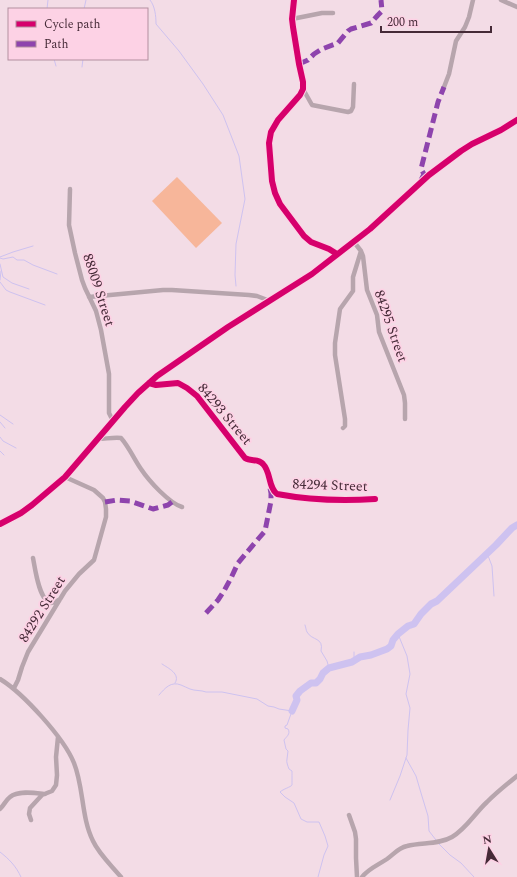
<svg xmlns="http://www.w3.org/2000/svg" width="517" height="877" viewBox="0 0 517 877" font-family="Spectral,serif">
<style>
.green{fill:#f7b69a}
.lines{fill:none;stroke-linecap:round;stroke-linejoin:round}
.stream{stroke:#cec2f0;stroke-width:1}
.river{stroke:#cec2f0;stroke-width:7}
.minor{stroke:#b7a5ad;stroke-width:4.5}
.quiet{stroke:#8e44ad;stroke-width:5;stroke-dasharray:10 5;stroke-linecap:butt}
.cycleway-casing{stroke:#fdd2e5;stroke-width:8}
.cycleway{stroke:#d6006c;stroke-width:6}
.labels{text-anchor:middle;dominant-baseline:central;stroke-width:3.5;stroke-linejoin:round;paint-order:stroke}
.street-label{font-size:14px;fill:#452a37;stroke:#fdd2e5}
</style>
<rect width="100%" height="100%" fill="#f3dce6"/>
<path class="green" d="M177 177 222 223 196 248 152 201Z"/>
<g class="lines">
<path class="stream" d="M150 0C155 6 156 16 156 24L179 51 203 84 223 115 239 156 245 199 236 244 235 275 236 286
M47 9 48 0
M84 9 86 0
M54 59 56 66
M82 67 83 59
M0 257 13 252 33 246
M0 258 3 259 13 257 17 260H24L33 265 57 274
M0 264 3 277 12 283 29 289
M0 280 1 271
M0 282 6 290 10 292 45 305
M0 415 13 424
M0 422 5 428
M0 437 3 441 16 448
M0 451 4 455
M487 553 492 566 494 596
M305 625C306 628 306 630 307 632 312 641 324 637 321 651L327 661 329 668
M354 652V657L356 659
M162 664C168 668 181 674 175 683
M159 695C165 688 171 681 181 685 184 686 187 688 190 689 195 691 201 690 206 692H222L257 699 268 706 274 707 279 709 292 711 287 725 285 726V728L288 729C291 734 286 737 284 740L286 749 288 751C288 754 287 756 287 759 286 762 288 766 289 769L292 771C292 773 292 783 292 785 291 787 283 789 280 792L285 797 294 803 301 819 307 822H319L325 836 328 846 324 855 318 877
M406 758 416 776 421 793 428 816 429 831 436 840
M390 800 400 776 407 755 408 730 410 708 406 694 410 674 407 656 398 634
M438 843 450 855 461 863 474 877
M0 852C9 859 16 866 21 877"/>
<path class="river" d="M292 711 297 700 296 696 300 691 311 683H316L320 679 323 673 329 668 352 662 360 657 371 655 387 649 391 646 393 640 398 634 408 626 414 624 421 614 431 604 437 601 496 545 512 528 517 525"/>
<path class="minor" d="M294 0 292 19 293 27 299 64 303 82V89L300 95 278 120 271 132 269 143 272 181 275 193 280 204 304 236 311 242 329 249 337 254
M501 0 517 7
M292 19 322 13H333
M444 87 449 74 456 41 465 27 469 17 473 0
M303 89 312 105 348 112 351 111 353 107 354 84
M70 189 69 225 75 253 82 280 85 288 96 311 101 330 109 374V413L111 417 114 421
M354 242 361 251 363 256 367 290 377 315 379 332 404 395 405 403V419
M89 297 163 290H172L249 295 257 296 270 301
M149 383 156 385 178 383 187 388 197 396 245 458C251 462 258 458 263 464 271 472 268 487 277 494 309 500 343 501 375 499
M343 428 345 426V419L335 355V343L340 309 353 291V277L361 251
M98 439C105 439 114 437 121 438 129 447 134 459 141 469 149 481 169 503 182 507
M0 524 21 513 32 505 65 477 125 407 138 393 157 376 228 327 312 274 370 229 429 175 461 151 472 144 501 130 517 120
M33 558C35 568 39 601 51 603 54 603 57 601 60 599
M0 679C23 693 64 738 74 763 84 788 81 817 93 841 99 854 111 865 121 877
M14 688 18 680 22 667 28 652 65 591 79 574 94 560 106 517V509L105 502 103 498 94 490 65 477
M0 809C4 805 6 800 10 797 18 790 36 793 45 794
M349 815 355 832 356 839V858L357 877
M31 820 29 814 30 808 42 795 52 791 56 785 57 775 56 757 58 737
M362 877C368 869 378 865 387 859 394 854 398 848 407 846 422 842 438 845 452 837 466 829 475 813 487 802 496 793 507 784 517 776"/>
<path class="quiet" d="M299 64 308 60 314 54 322 49 338 43 348 31 351 29 371 23 378 15 382 11 381 0
M421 180 424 174 421 169 438 102 444 87
M105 502 117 500 130 501 153 509 168 505 172 502
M206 613 218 600 224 591 231 578 238 563 259 538 265 531 271 501V493L270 488"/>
<defs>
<path id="cycleway" d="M294 0 292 19 293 27 299 64 303 82V89L300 95 278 120 271 132 269 143 272 181 275 193 280 204 304 236 311 242 329 249 337 254
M149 383 156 385 178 383 187 388 197 396 245 458C251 462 258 458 263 464 271 472 268 487 277 494 309 500 343 501 375 499
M0 524 21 513 32 505 65 477 125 407 138 393 157 376 228 327 312 274 370 229 429 175 461 151 472 144 501 130 517 120"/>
</defs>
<use href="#cycleway" class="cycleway-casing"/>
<use href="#cycleway" class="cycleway"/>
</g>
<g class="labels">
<g class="street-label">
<text transform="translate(99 290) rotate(72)">88009 Street</text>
<text transform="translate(391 326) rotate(71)">84295 Street</text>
<text transform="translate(225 414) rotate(50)">84293 Street</text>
<text transform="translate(330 485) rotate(2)">84294 Street</text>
<text transform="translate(42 609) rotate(-58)">84292 Street</text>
</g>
</g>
<rect x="8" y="8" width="140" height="52" fill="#fdd2e5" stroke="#b38f9f"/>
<rect x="16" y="21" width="20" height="6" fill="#d6006c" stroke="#b38f9f"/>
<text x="44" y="28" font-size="12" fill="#452a37">Cycle path</text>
<rect x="16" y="41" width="20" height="6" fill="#8e44ad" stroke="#b38f9f"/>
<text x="44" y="48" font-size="12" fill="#452a37">Path</text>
<g transform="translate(489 849) rotate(349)" stroke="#fdd2e5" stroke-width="3" paint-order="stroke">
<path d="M0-3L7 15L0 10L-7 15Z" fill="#452a37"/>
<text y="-6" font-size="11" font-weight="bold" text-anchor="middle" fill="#452a37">N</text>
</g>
<path d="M381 26v6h110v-6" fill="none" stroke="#452a37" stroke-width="2"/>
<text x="387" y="26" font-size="12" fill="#452a37" stroke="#fdd2e5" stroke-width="3" paint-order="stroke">200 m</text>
</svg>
